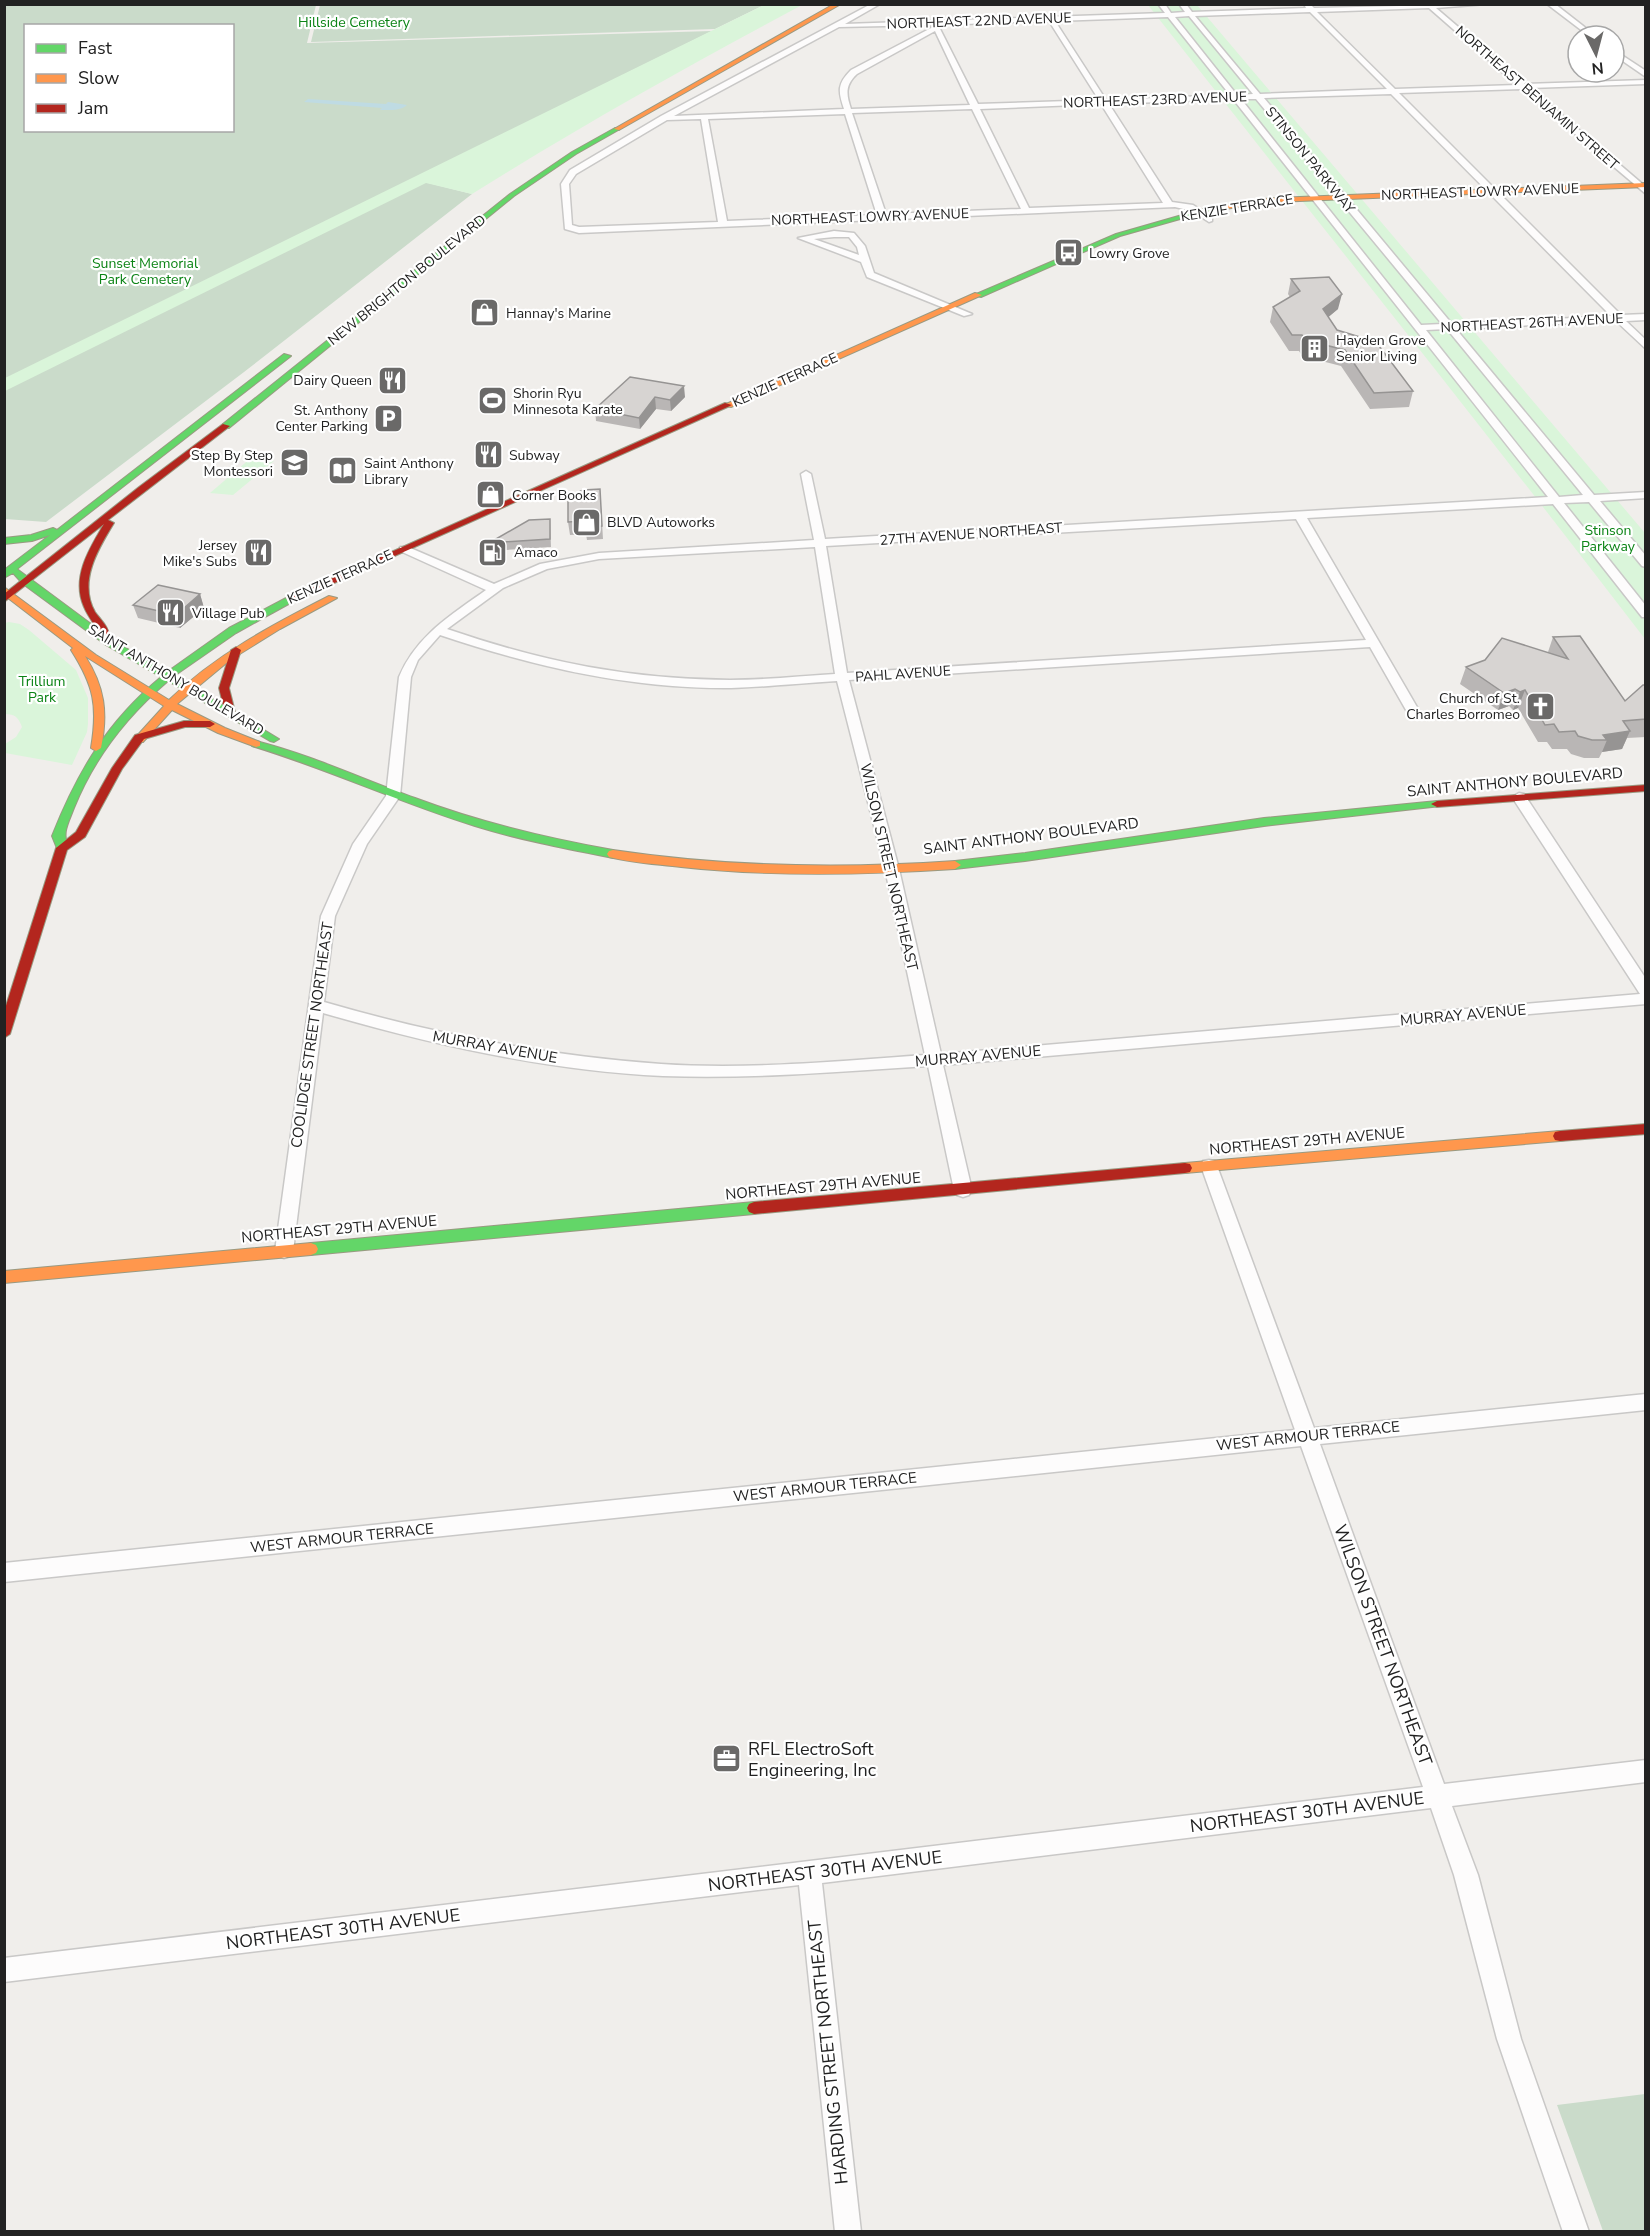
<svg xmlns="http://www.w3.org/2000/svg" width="1650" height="2236" viewBox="0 0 1650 2236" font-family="'Nunito Sans',sans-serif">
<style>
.cemetery{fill:#cadbca;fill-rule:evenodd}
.park{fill:#daf5da}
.water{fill:#bfdbe3}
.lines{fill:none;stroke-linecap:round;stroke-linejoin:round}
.street-casing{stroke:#c9c8c7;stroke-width:3}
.fast-casing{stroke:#999a82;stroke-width:2}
.slow-casing{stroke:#999a82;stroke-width:2}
.jam-casing{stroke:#999a82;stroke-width:2}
.street{fill:#fdfcfc;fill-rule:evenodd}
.fast{fill:#63d668;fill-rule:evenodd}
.slow{fill:#ff974d;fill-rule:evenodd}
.jam{fill:#b3261e;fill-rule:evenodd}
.wall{fill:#b9b6b5}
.shaded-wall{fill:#969493}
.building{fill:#d7d4d2;stroke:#969493;stroke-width:1.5}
.labels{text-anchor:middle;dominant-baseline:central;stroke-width:4.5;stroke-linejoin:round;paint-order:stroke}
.far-street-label{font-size:14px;fill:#222;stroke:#fff}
.far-park-label{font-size:14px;fill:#0c8416;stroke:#fff}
.far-poi-label{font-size:14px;fill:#222;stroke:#fff;text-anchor:start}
.street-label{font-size:15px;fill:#222;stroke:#fff}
.near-street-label{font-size:18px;fill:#222;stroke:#fff}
.near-poi-label{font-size:18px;fill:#222;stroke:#fff;text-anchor:start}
</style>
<rect width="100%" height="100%" fill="#f0eeeb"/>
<path class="cemetery" d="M4 5H316L307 43 712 31 412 179 472 194 244 372 46 522 5 519ZM26 26H232V130H26Z
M320 5H764L715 29 311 42Z
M1645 2094V2231H1603L1557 2105Z"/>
<path class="park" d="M764 5H802C690 65 580 126 472 194L426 183 5 391V378Z
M1148 5H1197L1645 533V639C1482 426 1313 216 1148 5Z
M252 457 274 461 233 495 210 493Z
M9 622 20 624 29 630 76 670 88 698V724L87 732 72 765 5 753V744L16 737 22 727C18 717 15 714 5 714V623Z"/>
<path class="water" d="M308 99 386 104 388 102 407 105C401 111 388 110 380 110L382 108 304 102Z"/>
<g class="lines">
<defs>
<path id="street" d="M871 4H880L845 24 1165 13 1158 4H1165L1171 13 1185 12 1179 4H1186L1192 12 1306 8 1304 4H1310L1314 8 1486 4 1436 8 1525 84 1646 80V84L1530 88 1646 187V194L1522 89 1399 93 1621 315 1646 314V320L1626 321 1646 340V349L1616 321 1456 329 1594 495 1646 492V498L1600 501 1646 556V567L1642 566 1589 502 1564 503 1646 606V617H1642L1553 504 1307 518 1421 714 1420 717H1410L1370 647 849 680 899 869 941 1054 1640 994 1512 797 1519 793 1524 794 1646 979V1004L943 1065 972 1190 969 1195 963 1197 957 1195 954 1190 928 1066C839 1072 752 1079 663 1076 549 1071 433 1045 323 1013L293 1251 290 1256 284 1258 278 1256 275 1251 321 916 353 844 386 796 399 677C416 636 451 615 486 590L400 551V547H408L494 584 540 564 599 553 814 540 801 474 806 471 811 474 825 539 1548 497 1233 99 1109 104 1172 202 1193 205 1212 217V221L1209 222 1192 211 1175 207 579 233 565 229 561 184 570 170 661 116ZM1429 8 1517 85 1395 89 1317 12ZM1310 12 1387 89 1260 94 1195 16ZM1189 16 1253 94 1237 95 1175 17ZM1168 17 1230 95 1106 100 1055 21ZM1049 21 1099 100 978 104 938 25ZM932 25 933 27 851 70C837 84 838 91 844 109L674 116 839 27ZM935 31 970 105 851 109C846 94 845 85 857 74ZM1391 94 1611 316 1452 324 1264 98ZM1241 99H1256L1442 324 1421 325ZM1101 104 1163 203 1029 208 980 109ZM972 109 1021 209 886 214 852 113ZM845 114 877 215 727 221 708 119ZM701 119 718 222 579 227 572 225 569 184 576 174 667 120ZM1447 329 1583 495 1559 497 1426 330ZM1296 519 1366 640 847 673 826 546ZM815 547 835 674C800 676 765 680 730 680 627 679 544 662 447 629L503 588 547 569 599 559ZM440 635C535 667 631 689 731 688 766 687 802 683 837 681L885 869 925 1055C837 1061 749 1070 661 1064 547 1056 434 1034 324 1002L335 916 367 844 400 796 411 677 418 660Z
M1547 4H1555L1596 36H1589Z
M1614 50 1646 71V77L1614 55Z
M834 231 854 233 865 246 874 273 972 314 964 316 867 277 861 262 798 238ZM834 237H849L857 247 859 255 814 239Z
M1209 1160 1215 1161 1217 1166 1314 1428 1646 1394V1410L1320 1444 1444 1784 1646 1760V1782L1452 1806 1478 1875 1521 2039 1589 2232H1563L1497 2039 1454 1875 1431 1808 822 1883 861 2232H835L799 1885 4 1982V1958L1423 1787 1301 1446 4 1582V1563L1295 1430 1201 1166 1203 1161Z"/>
<path id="fast" d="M615 128 620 129 576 154 514 196 229 428H223V424L510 194 572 152Z
M1210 207 1212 210 1120 236 981 297 974 295 1116 234Z
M284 354 291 356 17 569 114 641 167 672 229 628 288 597H294V601L236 633 174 676 279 739 274 742 270 741 168 681C127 716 94 758 74 808 68 824 62 832 68 848L62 852 58 851 52 836C78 771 107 722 161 677L106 645 23 584 13 573 4 578V570L50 535 32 541 4 544V538L31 535 53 528 57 530Z
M256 741C311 755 362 779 415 798 479 822 545 838 613 850L619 854 613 858C567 849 520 840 475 826 400 803 328 769 252 746V742Z
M1437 801 1443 804 1441 806 1264 826 1025 861 955 869 949 865 955 861 1025 853 1264 818Z
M754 1202 759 1204 761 1208 759 1212 754 1214 311 1255 306 1253 304 1249 306 1245 311 1243Z"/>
<path id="slow" d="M834 4H841L619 130 614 129Z
M1646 183V187L1275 202 1210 211 1207 209 1236 202 1275 198Z
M975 293 982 295 731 407 724 405Z
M4 587 96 655 169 700C215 655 272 625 329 596L337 598 280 629 230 660 177 704 225 728 260 742V746L256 747 218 733 172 710 143 742H135V738L164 706 85 656C105 687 108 713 101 748L96 751 91 748C98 706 94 686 71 650L73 648 4 595Z
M613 850C727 867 840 869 955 861L961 865 955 869C864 875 772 877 681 867 657 864 632 863 609 857L607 854 609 851Z
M1560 1131 1565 1132 1567 1136 1565 1140 1560 1141 1185 1173 1180 1172 1178 1168 1180 1164 1185 1163Z
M311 1243 316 1245 318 1249 316 1253 311 1255 4 1283V1271Z"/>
<path id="jam" d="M725 403 732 405 294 601 286 599Z
M223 424 230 426 108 520 114 523C98 549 78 582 95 612 100 619 109 627 109 635H101C96 626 88 617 84 607 71 578 89 549 104 524L4 602V594L139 487Z
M236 647 241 650 229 688 235 712 230 715 225 712 219 688 231 650Z
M184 721H210L215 724 210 727H185L144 739 122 769 85 837 67 850 10 1034 4 1038V1012L56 848 76 832 112 768 135 735Z
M1646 785V791L1437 807 1431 804 1437 801Z
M1646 1124V1134L1560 1141 1555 1140 1553 1136 1555 1132 1560 1131Z
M1185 1163 1190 1164 1192 1168 1190 1172 1185 1173 754 1214 749 1212 747 1208 749 1204 754 1202Z"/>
</defs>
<use href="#street" class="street-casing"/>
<use href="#fast" class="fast-casing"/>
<use href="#slow" class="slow-casing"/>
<use href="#jam" class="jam-casing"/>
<use href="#street" class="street"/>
<use href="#fast" class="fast"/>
<use href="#slow" class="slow"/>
<use href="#jam" class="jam"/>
</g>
<path class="wall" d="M1291 279 1338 309 1328 317 1337 330 1413 391 1409 407 1370 409 1341 366 1302 356 1299 351H1289L1270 322 1273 307 1290 297 1288 294Z
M630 377 685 397 671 411 656 409 640 429 596 421 595 409Z
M600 489 603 539 587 540 586 534 570 535 568 522Z
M550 519 551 547 490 551 489 543Z
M200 594 204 608 180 628 138 618 133 605Z
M1553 637 1625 701 1646 685V737L1627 738 1622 749 1602 752 1599 758H1584L1571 754 1567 749H1552L1547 742H1538L1518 708 1513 710 1509 706 1498 710 1460 684 1466 667 1548 652Z"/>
<path class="shaded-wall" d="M1342 294 1338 309 1319 325 1323 309Z
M684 386 685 397 671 411 670 400Z
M655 397 656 409 640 429 639 418Z
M200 594 204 608 180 628 176 615Z
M1515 689 1509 706 1498 710 1504 693Z
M1525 690 1518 708 1513 710 1520 692Z
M1630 731 1622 749 1602 752 1607 740 1603 735Z"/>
<path class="building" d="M1329 277 1342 294 1323 309 1337 330 1376 342 1413 391 1374 393 1345 350 1305 340 1302 335H1292L1273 307 1300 291 1291 279Z
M630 377 684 386 670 400 655 397 639 418 595 409Z
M600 489 602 526 586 527 585 521 568 522V497L583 490Z
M550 519V539L489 543 529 520Z
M158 585 200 594 176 615 133 605Z
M1580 636 1625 701 1643 685H1646V719L1623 721 1630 731 1603 735 1607 740H1592L1578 736 1575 731 1559 732 1554 724 1545 725 1525 690 1520 692 1515 689 1504 693 1466 667 1485 660 1502 638 1568 659 1553 637Z"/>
<defs>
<symbol id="bus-square" viewBox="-11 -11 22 22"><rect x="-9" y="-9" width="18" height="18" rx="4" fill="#6a6968" stroke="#fff"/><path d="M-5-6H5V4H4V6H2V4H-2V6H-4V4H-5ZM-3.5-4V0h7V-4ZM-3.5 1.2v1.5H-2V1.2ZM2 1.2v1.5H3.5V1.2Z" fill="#fff"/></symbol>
<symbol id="shop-square" viewBox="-11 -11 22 22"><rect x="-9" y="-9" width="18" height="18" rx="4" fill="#6a6968" stroke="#fff"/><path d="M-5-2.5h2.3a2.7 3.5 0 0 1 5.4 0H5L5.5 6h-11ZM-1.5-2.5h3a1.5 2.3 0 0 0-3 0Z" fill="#fff"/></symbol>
<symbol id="building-square" viewBox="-11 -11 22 22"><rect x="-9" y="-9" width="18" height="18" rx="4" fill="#6a6968" stroke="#fff"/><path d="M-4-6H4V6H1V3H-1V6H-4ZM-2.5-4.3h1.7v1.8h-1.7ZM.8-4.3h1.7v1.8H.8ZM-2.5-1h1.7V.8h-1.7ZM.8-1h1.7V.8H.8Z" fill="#fff"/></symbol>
<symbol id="restaurant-square" viewBox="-11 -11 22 22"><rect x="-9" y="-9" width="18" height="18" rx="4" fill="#6a6968" stroke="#fff"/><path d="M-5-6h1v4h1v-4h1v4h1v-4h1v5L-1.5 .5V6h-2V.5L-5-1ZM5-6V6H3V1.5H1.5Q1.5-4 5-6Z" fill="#fff"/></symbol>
<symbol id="stadium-square" viewBox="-11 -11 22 22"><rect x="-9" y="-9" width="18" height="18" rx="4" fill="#6a6968" stroke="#fff"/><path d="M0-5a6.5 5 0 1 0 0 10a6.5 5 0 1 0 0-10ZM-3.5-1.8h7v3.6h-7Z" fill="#fff"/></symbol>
<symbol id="parking-square" viewBox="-11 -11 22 22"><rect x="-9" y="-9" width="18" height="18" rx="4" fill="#6a6968" stroke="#fff"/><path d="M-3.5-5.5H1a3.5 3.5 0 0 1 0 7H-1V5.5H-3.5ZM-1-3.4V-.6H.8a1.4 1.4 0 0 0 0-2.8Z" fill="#fff"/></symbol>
<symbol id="school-square" viewBox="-11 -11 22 22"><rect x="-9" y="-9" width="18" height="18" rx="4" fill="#6a6968" stroke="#fff"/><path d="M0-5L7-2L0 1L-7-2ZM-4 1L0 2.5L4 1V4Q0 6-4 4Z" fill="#fff"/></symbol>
<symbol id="library-square" viewBox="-11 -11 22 22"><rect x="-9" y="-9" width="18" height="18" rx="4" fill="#6a6968" stroke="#fff"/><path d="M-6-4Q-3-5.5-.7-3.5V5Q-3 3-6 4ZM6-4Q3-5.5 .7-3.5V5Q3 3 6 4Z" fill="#fff"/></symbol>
<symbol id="fuel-square" viewBox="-11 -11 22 22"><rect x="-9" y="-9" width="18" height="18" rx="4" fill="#6a6968" stroke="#fff"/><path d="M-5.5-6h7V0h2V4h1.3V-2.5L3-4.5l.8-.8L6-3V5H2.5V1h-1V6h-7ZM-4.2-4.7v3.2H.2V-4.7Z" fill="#fff"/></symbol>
<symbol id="church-square" viewBox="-11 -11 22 22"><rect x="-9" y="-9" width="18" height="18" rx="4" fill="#6a6968" stroke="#fff"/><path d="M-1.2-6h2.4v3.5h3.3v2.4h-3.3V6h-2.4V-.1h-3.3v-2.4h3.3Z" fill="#fff"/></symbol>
<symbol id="office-square" viewBox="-11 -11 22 22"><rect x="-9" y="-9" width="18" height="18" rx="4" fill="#6a6968" stroke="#fff"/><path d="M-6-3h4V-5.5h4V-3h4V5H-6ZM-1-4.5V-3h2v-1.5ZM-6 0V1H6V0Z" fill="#fff"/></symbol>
</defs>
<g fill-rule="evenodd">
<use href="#bus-square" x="1052" y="236" width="33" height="33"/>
<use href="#shop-square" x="468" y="296" width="33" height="33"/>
<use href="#building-square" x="1298" y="332" width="33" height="33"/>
<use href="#restaurant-square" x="376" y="364" width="33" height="33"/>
<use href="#stadium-square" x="476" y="384" width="33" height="33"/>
<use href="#parking-square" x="372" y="402" width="33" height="33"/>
<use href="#restaurant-square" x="472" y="438" width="33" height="33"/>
<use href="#school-square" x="278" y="446" width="33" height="33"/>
<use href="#library-square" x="326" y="454" width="33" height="33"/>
<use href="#shop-square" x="474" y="478" width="33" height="33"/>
<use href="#shop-square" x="570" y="506" width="33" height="33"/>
<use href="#fuel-square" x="476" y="536" width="33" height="33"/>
<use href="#restaurant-square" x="242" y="536" width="33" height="33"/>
<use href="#restaurant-square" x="154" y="596" width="33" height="33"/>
<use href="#church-square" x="1524" y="690" width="33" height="33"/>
<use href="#office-square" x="710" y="1742" width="33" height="33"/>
</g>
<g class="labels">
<g class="far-street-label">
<text transform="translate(979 21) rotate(-2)">NORTHEAST 22ND AVENUE</text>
<text transform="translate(1537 98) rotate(41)">NORTHEAST BENJAMIN STREET</text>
<text transform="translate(1155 100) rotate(-2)">NORTHEAST 23RD AVENUE</text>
<text transform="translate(1310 160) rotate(51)">STINSON PARKWAY</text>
<text transform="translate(1480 192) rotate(-2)">NORTHEAST LOWRY AVENUE</text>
<text transform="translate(1237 208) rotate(-9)">KENZIE TERRACE</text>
<text transform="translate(870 217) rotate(-2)">NORTHEAST LOWRY AVENUE</text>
<text transform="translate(407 280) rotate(-39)">NEW BRIGHTON BOULEVARD</text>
<text transform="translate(1532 323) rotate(-3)">NORTHEAST 26TH AVENUE</text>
<text transform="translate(785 380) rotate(-24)">KENZIE TERRACE</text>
<text transform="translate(971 534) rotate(-4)">27TH AVENUE NORTHEAST</text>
<text transform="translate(340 577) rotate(-24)">KENZIE TERRACE</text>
<text transform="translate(903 674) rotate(-4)">PAHL AVENUE</text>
<text transform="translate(176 680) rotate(31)">SAINT ANTHONY BOULEVARD</text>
</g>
<g class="far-park-label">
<text x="354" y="22">Hillside Cemetery</text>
<text x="145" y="263">Sunset Memorial<tspan x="145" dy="16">Park Cemetery</tspan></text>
<text x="1608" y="530">Stinson<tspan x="1608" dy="16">Parkway</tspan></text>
<text x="42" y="681">Trillium<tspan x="42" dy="16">Park</tspan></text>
</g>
<g class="far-poi-label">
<text x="1089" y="253">Lowry Grove</text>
<text x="506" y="313">Hannay's Marine</text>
<text x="1336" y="340">Hayden Grove<tspan x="1336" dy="16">Senior Living</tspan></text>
<text x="372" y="380" text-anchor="end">Dairy Queen</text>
<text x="513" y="393">Shorin Ryu<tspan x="513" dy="16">Minnesota Karate</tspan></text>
<text x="368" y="410" text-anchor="end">St. Anthony<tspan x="368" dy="16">Center Parking</tspan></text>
<text x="273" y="455" text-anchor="end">Step By Step<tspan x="273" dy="16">Montessori</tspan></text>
<text x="509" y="455">Subway</text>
<text x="364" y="463">Saint Anthony<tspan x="364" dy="16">Library</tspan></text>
<text x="512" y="495">Corner Books</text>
<text x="607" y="522">BLVD Autoworks</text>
<text x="237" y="545" text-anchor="end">Jersey<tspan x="237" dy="16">Mike's Subs</tspan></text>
<text x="514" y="552">Amaco</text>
<text x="192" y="613">Village Pub</text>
<text x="1520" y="698" text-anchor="end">Church of St.<tspan x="1520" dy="16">Charles Borromeo</tspan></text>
</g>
<g class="street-label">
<text transform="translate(1515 782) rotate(-5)">SAINT ANTHONY BOULEVARD</text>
<text transform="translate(1031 836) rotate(-7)">SAINT ANTHONY BOULEVARD</text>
<text transform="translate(889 867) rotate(77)">WILSON STREET NORTHEAST</text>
<text transform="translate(1463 1015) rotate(-5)">MURRAY AVENUE</text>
<text transform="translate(312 1035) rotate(-82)">COOLIDGE STREET NORTHEAST</text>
<text transform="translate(495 1047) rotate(10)">MURRAY AVENUE</text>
<text transform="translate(978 1056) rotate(-5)">MURRAY AVENUE</text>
<text transform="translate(1307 1141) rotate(-5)">NORTHEAST 29TH AVENUE</text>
<text transform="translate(823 1186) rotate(-5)">NORTHEAST 29TH AVENUE</text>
<text transform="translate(339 1229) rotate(-5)">NORTHEAST 29TH AVENUE</text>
<text transform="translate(1308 1436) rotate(-6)">WEST ARMOUR TERRACE</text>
<text transform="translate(825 1487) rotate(-6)">WEST ARMOUR TERRACE</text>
<text transform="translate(342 1538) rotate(-6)">WEST ARMOUR TERRACE</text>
</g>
<g class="near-street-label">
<text transform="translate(1383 1645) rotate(70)">WILSON STREET NORTHEAST</text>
<text transform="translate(1307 1812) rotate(-7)">NORTHEAST 30TH AVENUE</text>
<text transform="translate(825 1871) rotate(-7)">NORTHEAST 30TH AVENUE</text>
<text transform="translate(343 1929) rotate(-7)">NORTHEAST 30TH AVENUE</text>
<text transform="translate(828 2052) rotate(-96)">HARDING STREET NORTHEAST</text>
</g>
<g class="near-poi-label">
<text x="748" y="1749">RFL ElectroSoft<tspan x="748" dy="21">Engineering, Inc</tspan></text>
</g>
</g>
<rect width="1650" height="2236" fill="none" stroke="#222222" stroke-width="12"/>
<rect x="24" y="24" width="210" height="108" fill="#ffffff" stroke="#a7a7a7" stroke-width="1.5"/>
<rect x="36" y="44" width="30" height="9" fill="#63d668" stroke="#a7a7a7" stroke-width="1.5"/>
<text x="78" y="54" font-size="18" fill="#222222">Fast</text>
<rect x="36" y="74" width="30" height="9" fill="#ff974d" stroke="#a7a7a7" stroke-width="1.5"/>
<text x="78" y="84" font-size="18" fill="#222222">Slow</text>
<rect x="36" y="104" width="30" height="9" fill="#b3261e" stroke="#a7a7a7" stroke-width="1.5"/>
<text x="78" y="114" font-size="18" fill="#222222">Jam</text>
<g transform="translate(1596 54) rotate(174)"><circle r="28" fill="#ffffff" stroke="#a7a7a7" stroke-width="1.5"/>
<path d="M0-4.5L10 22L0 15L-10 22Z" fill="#6a6968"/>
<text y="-9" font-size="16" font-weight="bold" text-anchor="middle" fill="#222222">N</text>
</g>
</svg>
